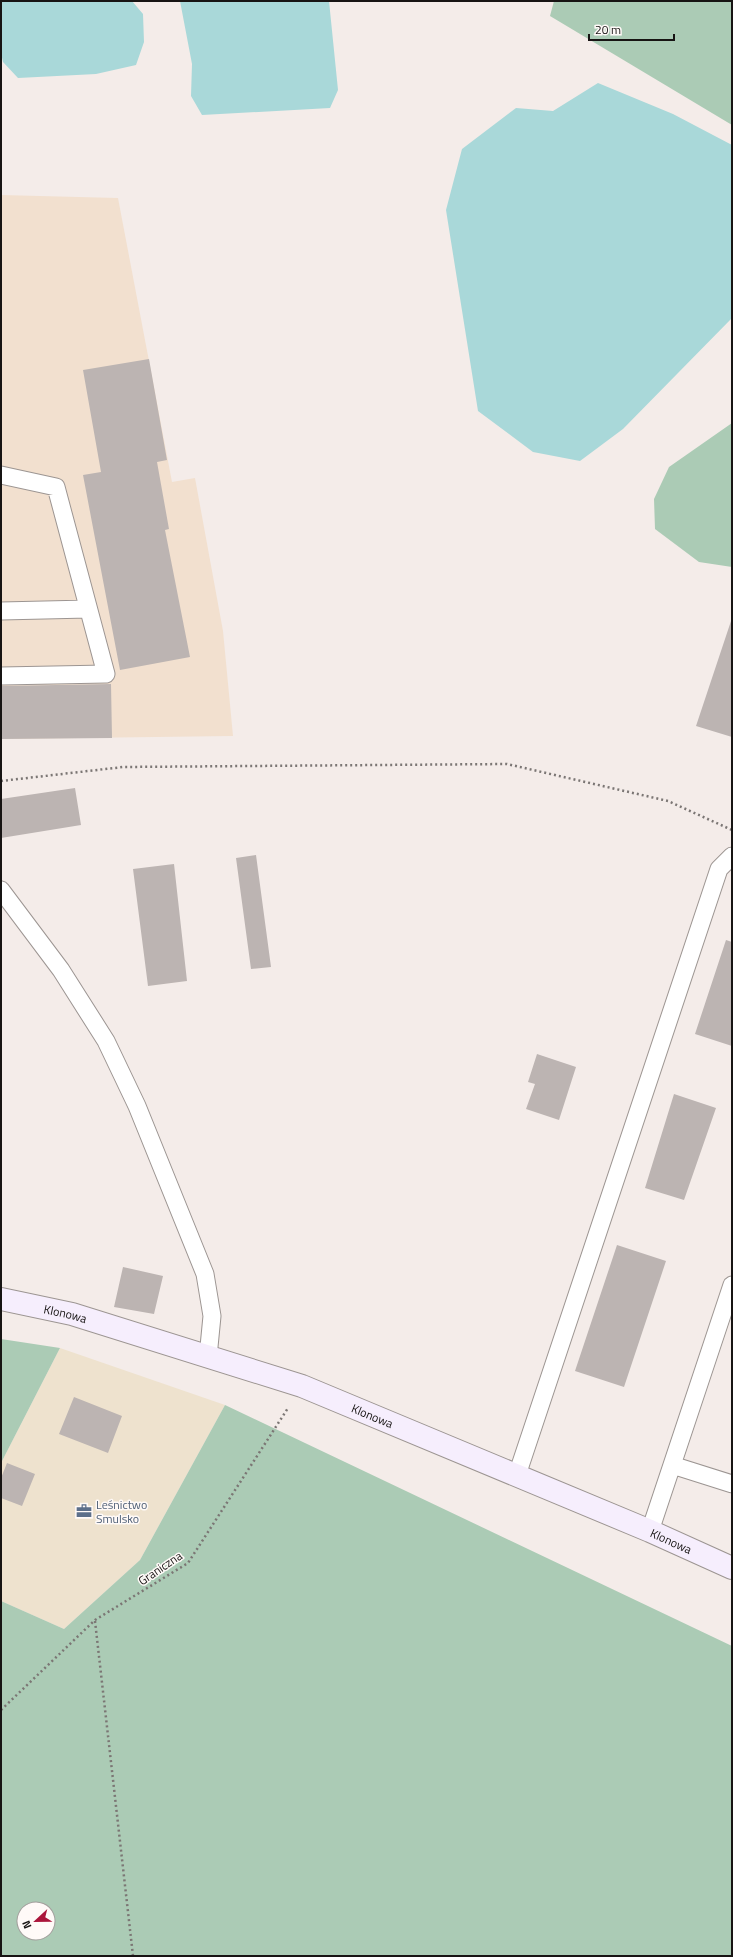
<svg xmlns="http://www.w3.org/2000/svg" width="733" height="1957" viewBox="0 0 733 1957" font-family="'Titillium Web',sans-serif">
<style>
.commercial{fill:#eee2ce}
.industrial{fill:#f2e0cf}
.green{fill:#abcbb5;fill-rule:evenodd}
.water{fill:#a9d8d9}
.building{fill:#bcb4b2}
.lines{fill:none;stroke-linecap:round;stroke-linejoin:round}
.lane-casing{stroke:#9c9592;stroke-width:19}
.secondary-casing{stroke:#9c9592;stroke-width:24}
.path{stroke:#7b7674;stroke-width:2.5;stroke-dasharray:2 3;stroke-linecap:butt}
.lane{stroke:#fff;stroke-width:17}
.secondary{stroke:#f6eefd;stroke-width:22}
.labels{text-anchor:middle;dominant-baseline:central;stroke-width:3;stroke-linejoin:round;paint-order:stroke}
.street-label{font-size:12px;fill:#171413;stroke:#fffaf8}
.service-label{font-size:12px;fill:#4e5e75;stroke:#fffaf8;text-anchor:start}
</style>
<rect width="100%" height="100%" fill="#f4ece9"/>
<path class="commercial" d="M60 1348 225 1405 140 1560 64 1629 1 1601V1463Z"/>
<path class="industrial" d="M1 195 118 198 172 482 195 478 223 631 233 736 1 739Z"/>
<path class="green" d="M554 1H732V125L550 16Z
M732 423V567L699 562 655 529 654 499 669 467Z
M1 1339 60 1348 1 1463Z
M225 1405 732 1646V1956H1V1601L64 1629 140 1560ZM24 1909H48V1933H24Z"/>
<path class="water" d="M1 1H132L143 14 144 42 136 65 96 74 18 78 3 62 1 53Z
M180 1H329L338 90 330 108 202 115 191 96 192 64Z
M598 83 673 114 732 145V318L623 429 580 461 533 452 478 411 446 210 462 149 516 108 553 111Z"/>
<path class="building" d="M149 359 167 460 157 462 169 529 165 530 190 657 120 670 83 475 101 472 83 370Z
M732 618V737L696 726Z
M111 684 112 738 1 739V686Z
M75 788 81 825 1 838V799Z
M256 855 271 967 251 969 236 858Z
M174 864 187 981 148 986 133 869Z
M726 940 732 942V1046L695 1034Z
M537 1054 576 1067 559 1120 526 1109 535 1084 528 1082Z
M674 1094 716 1108 684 1200 645 1188Z
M617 1245 666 1261 624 1387 575 1371Z
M123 1267 163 1276 154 1314 114 1307Z
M74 1397 122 1416 108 1453 59 1434Z
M7 1463 35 1474 22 1506 1 1498V1478Z"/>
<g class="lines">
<defs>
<path id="lane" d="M1 475 56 487 106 674 1 676
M1 611 88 609
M1 890 61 970 106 1041 137 1106 205 1274 212 1316 208 1357
M672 1465 732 1484
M517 1475 719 869 732 856
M650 1531 732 1285"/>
<g id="secondary">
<path id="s1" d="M1 1299 72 1314 302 1386 650 1531 732 1568"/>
</g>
</defs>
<use href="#lane" class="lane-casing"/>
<use href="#secondary" class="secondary-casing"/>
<path class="path" d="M1 781 123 767 507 764 668 801 732 830
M95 1621 133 1956
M1 1710 95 1620 188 1563 288 1408"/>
<use href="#lane" class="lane"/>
<use href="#secondary" class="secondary"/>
</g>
<defs>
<symbol id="office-bare" viewBox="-9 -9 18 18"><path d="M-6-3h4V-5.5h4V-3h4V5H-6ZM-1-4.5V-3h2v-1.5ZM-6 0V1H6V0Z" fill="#5c6f8a" stroke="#fffaf8" stroke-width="2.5" paint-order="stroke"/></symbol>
</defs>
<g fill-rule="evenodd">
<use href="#office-bare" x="73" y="1500" width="22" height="22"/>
</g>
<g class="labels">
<g class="street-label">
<text stroke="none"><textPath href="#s1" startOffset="66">Klonowa</textPath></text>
<text stroke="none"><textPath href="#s1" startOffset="390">Klonowa</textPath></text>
<text stroke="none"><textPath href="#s1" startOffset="714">Klonowa</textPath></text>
<text transform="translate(160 1568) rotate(-34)">Graniczna</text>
</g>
<g class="service-label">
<text x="96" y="1504">Leśnictwo<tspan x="96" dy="14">Smulsko</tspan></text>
</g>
</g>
<rect width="733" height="1957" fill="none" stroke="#171413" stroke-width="4"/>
<g transform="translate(36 1921) rotate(248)"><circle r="19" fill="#fffaf8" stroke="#a29e9c"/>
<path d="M0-3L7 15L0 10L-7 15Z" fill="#ab153b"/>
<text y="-6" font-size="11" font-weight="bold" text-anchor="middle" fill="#171413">N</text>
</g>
<path d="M589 34v6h85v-6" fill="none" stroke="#171413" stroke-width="2"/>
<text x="595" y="34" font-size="12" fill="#171413" stroke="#fffaf8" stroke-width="3" paint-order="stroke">20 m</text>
</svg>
